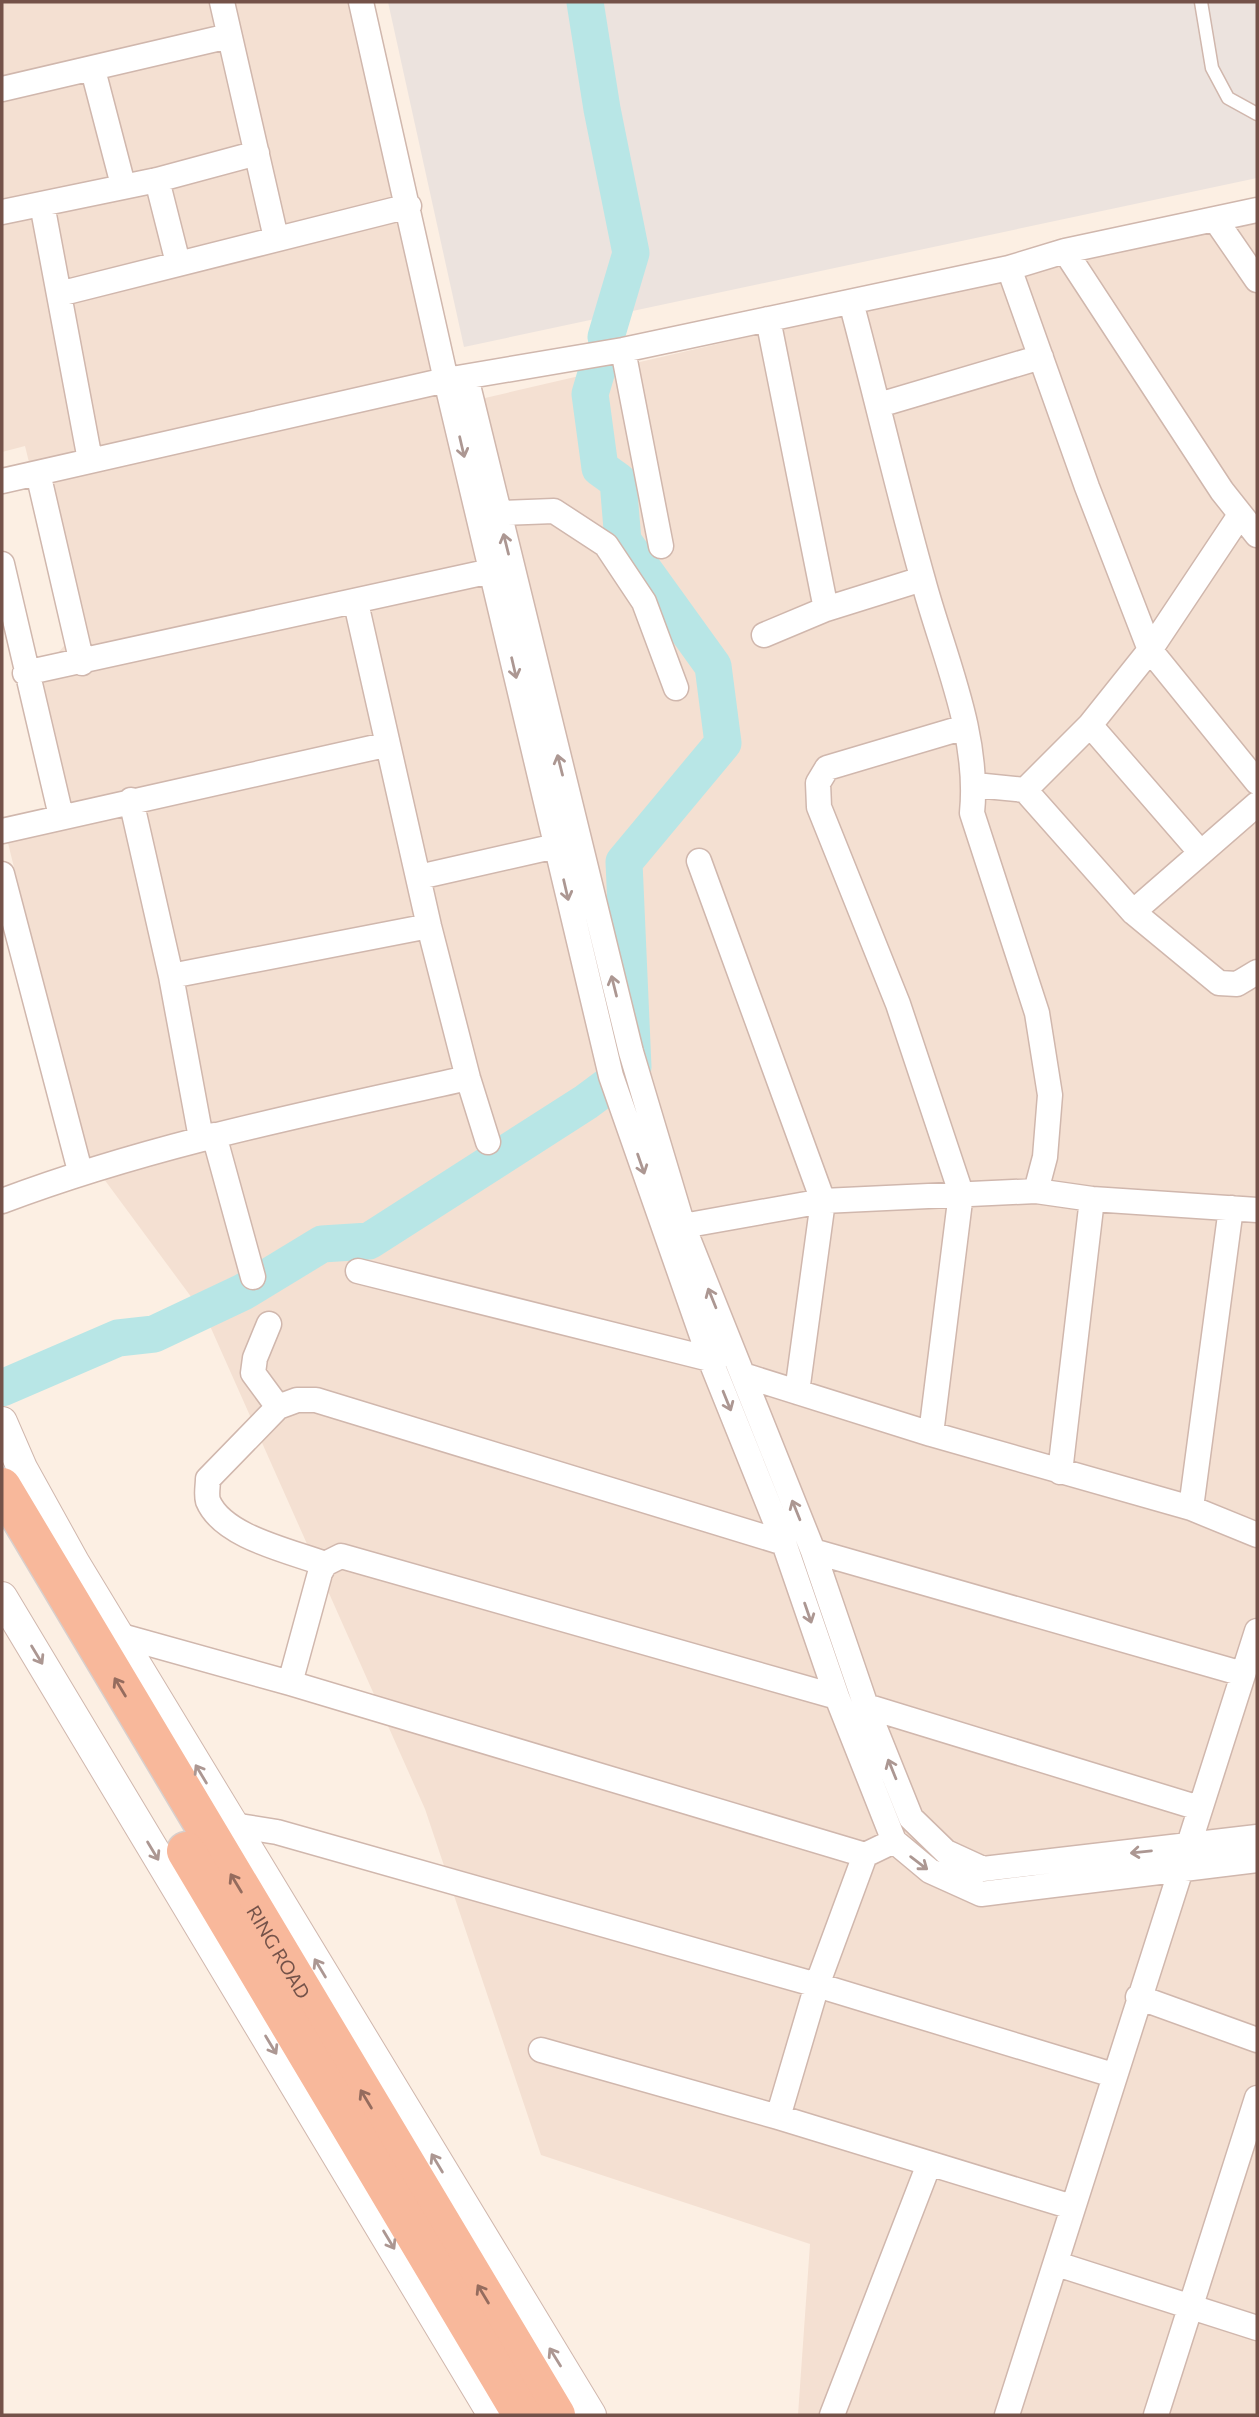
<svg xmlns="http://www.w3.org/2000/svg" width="1259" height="2417" viewBox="0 0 1259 2417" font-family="Commissioner,sans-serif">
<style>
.residential{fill:#f4e0d2}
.industrial{fill:#ece3de}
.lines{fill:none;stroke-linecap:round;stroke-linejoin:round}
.river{stroke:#b8e6e6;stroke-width:37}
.service-casing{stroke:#d0b7ad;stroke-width:15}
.minor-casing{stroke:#d0b7ad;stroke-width:27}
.tertiary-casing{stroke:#d0b7ad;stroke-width:32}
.trunk-casing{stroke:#d8cfcc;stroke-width:41}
.service{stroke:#fff;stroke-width:12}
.minor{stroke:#fff;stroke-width:24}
.tertiary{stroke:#fff;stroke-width:30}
.trunk{stroke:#f8b89b;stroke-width:38}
.oneway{stroke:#ac9792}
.oneway2{stroke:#956c5e}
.labels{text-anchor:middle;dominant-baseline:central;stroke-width:5;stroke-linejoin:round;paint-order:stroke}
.street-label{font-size:19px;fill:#745249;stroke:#fff3ea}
</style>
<rect width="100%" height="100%" fill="#fcefe3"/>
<path class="residential" d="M2 2H368L459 404 1105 254 1257 224V2415H798L810 2244 541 2155 425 1809 206 1317 84 1152 8 843 62 794 34 680 72 637 25 446 2 452Z"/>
<path class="industrial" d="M388 2H1257V178L464 347Z"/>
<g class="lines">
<path class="river" d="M585 2 602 109 631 253 606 337
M2 1388 118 1338 154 1334 243 1292 322 1244 369 1241 586 1102 633 1067 624 862 723 743 713 666 623 541 618 481 600 468 590 394 598 367"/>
<defs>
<path id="service" d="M1201 2 1212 68 1228 98 1257 114"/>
<path id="minor" d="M222 2 276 238
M361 2 446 380 611 1076 710 1359 784 1543 837 1697 894 1841 930 1871 981 1894 1257 1860
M93 70 123 185
M2 89 229 36
M157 180 178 263
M42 204 90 460
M2 212 157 180 257 153
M1215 219 1257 280
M1065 251 1222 491 1257 535
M1009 268 1087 487 1150 650 1257 782
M59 294 409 206
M851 302C876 395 897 488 923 580 943 655 980 734 972 813L1037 1013 1050 1095 1045 1157 1036 1191
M768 319 826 609
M623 350 661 546
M466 377 631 1052 683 1226 813 1551 866 1706 911 1818 946 1852 983 1869 1257 1837
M879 405 1041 357
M38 473 82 663
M2 481 446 380 623 350 1009 268 1065 251 1257 210
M499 513 554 511 606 545 644 602 676 688
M2 564 61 816
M356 603 429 926 468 1078 488 1142
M764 635 826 609 922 579
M25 673 491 571
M1090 725 1201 853
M975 785 1025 790 1090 725 1150 650 1240 515
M1025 790 1133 912 1219 983 1237 984 1257 972
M131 800 171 976 201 1138
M2 831 385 745
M699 861 823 1201 797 1392
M2 874 80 1171
M419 877 556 846
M1133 912 1257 804
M171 976 429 926
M214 1135 253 1277
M2 1201C153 1144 311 1113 468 1078
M683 1226 823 1201 1036 1191 1092 1199 1257 1210
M358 1271 710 1359 721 1355
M269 1324 255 1358 253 1373 278 1407
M743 1375 931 1434 1191 1508 1257 1535
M931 1434 961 1193 898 1004 819 807 818 783 827 768 965 727
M1060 1472 1092 1199
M1191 1508 1231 1208
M813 1551 1243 1674
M325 1564C290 1551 223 1537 208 1501 206 1494 208 1486 208 1479L278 1407 297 1400H316L784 1543
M118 1635 290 1683 865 1855 894 1841
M290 1683 320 1573 325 1564 341 1556 837 1697
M866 1706 1199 1808
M233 1825 277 1832 817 1985 1113 2075
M1138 1997 1257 2040
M541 2050 778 2117 1072 2207
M778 2117 817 1985 865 1855
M1057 2264 1257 2328
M832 2415 929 2164
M1007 2415 1257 1631
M1156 2415 1257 2098"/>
<path id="tertiary" d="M2 1422 22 1468 74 1562 591 2415
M2 1597 493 2415"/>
<g id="trunk">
<path id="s1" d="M2 1487 556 2415"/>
<path d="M186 1851 522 2415"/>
</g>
</defs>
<use href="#service" class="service-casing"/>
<use href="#minor" class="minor-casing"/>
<use href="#tertiary" class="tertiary-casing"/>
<use href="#trunk" class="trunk-casing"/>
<use href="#service" class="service"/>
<use href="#minor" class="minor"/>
<use href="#tertiary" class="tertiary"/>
<use href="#trunk" class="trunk"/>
</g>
<defs><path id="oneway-shaft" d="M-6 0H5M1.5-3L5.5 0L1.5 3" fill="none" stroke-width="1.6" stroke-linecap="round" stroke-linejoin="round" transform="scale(1.75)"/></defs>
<g class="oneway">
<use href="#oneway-shaft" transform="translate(462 447) rotate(77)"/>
<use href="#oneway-shaft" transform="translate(506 544) rotate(-104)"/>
<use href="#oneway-shaft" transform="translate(514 668) rotate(77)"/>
<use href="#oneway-shaft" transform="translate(560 765) rotate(-104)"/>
<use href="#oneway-shaft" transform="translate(566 890) rotate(77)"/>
<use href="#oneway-shaft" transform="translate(614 986) rotate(-104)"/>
<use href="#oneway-shaft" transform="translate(641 1164) rotate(71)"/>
<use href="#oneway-shaft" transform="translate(712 1298) rotate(-112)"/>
<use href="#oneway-shaft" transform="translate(727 1401) rotate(68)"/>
<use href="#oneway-shaft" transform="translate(796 1510) rotate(-112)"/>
<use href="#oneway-shaft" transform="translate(808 1613) rotate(71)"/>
<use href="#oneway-shaft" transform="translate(37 1655) rotate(59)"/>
<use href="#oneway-shaft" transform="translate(892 1769) rotate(-112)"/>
<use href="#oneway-shaft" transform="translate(201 1774) rotate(-121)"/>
<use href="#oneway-shaft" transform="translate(153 1851) rotate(59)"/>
<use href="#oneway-shaft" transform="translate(1141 1852) rotate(174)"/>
<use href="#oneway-shaft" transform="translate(919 1863) rotate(37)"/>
<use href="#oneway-shaft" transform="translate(320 1968) rotate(-121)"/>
<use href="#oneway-shaft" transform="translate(271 2045) rotate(59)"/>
<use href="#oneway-shaft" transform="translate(437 2163) rotate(-121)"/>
<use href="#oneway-shaft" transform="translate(389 2240) rotate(59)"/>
<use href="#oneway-shaft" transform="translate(555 2357) rotate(-122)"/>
</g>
<g class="oneway2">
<use href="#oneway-shaft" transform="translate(120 1687) rotate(-121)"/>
<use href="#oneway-shaft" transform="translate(236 1883) rotate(-121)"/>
<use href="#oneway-shaft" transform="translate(366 2099) rotate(-121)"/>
<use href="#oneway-shaft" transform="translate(483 2294) rotate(-121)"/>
</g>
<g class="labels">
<g class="street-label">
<text stroke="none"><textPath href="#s1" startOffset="541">RING ROAD</textPath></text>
</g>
</g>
<rect width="1259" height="2417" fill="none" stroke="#745249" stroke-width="7"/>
</svg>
